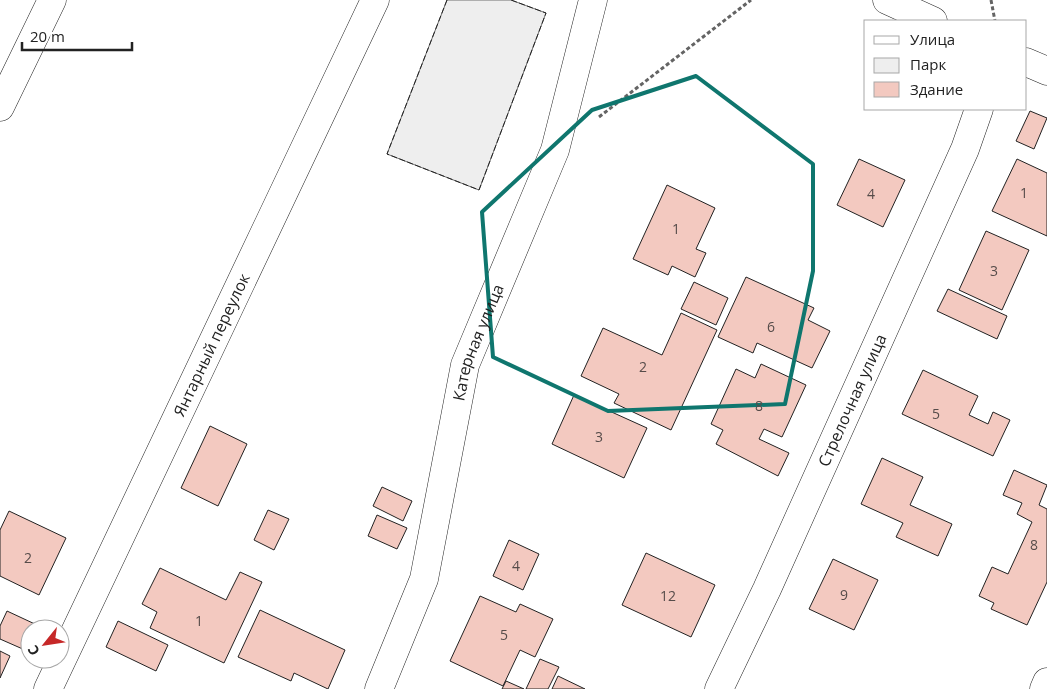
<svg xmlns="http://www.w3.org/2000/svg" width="1047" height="689" viewBox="0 0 1047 689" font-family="'Open Sans',sans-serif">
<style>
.green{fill:#eee;stroke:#6f6f6f}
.building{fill:#f3c9c0;stroke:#222}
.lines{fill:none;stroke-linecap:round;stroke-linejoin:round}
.street-casing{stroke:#222;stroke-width:29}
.path{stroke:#646464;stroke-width:3;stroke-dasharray:4 2.5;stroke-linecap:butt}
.street{stroke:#fff;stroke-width:28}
.fence{stroke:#222;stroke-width:1;stroke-dasharray:6 2.5;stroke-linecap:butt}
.marked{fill:none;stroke:#0f766e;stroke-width:4;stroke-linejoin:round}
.labels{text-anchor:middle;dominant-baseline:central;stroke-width:4;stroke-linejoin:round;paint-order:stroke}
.number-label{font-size:14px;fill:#564c4a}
.street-label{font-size:16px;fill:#222;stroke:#fff}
</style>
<rect width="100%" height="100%" fill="#fff"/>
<path class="green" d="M447 0H511L546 13 479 190 387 154Z"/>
<path class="building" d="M1030 111 1047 118 1034 149 1016 141Z
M859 159 905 180 883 227 837 205Z
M1017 159 1047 173V236L992 211Z
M667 185 715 208 696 249 706 253 695 277 672 266 668 275 633 259Z
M986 231 1029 250 1002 310 959 290Z
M746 277 814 308 808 320 830 331 812 368 757 343 753 353 718 337Z
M694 282 728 298 716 325 681 309Z
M948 289 1007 316 997 339 937 311Z
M681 313 717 330 671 430 614 403 619 394 581 376 603 328 662 355Z
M761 364 806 385 782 437 764 429 759 439 789 453 778 476 716 444 723 430 711 424 736 369 755 378Z
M923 370 978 396 969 415 988 424 993 412 1010 420 993 456 902 414Z
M574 395 647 428 624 478 552 444Z
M210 426 247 444 218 506 181 488Z
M882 458 923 477 910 505 952 524 938 556 896 537 903 523 861 504Z
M1014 470 1047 485 1039 505 1047 509V582L1027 625 991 609 994 603 979 596 992 567 1008 574 1032 522 1017 514 1022 503 1003 495Z
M382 487 412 501 403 521 373 506Z
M268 510 289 519 274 550 254 540Z
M9 511 66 538 39 595 0 576V530Z
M377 515 407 528 397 549 368 536Z
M509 540 539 554 523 590 493 576Z
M646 553 715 585 691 637 622 605Z
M833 559 878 580 854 630 809 609Z
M160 568 226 600 240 572 262 582 224 663 150 628 157 612 142 604Z
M480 596 516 612 520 604 553 619 535 657 520 650 503 686 450 661Z
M260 610 345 650 328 689 294 673 291 681 238 657Z
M7 611 37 625 35 629H30V639L25 650 0 639V626Z
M118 621 168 645 156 671 106 647Z
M0 651 10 656 0 678Z
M540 659 559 667 548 689H526Z
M558 676 585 689H552Z
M506 681 524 689H502Z"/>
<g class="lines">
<defs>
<g id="street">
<path d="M887 0 933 21"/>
<path d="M1026 62 1047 71"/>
<path d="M0 107 52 0"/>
<path id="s1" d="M48 689 375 0"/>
<path id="s2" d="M379 689 424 579 465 365 555 150 593 0"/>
<path id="s3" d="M719 689 767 589 965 149 979 109"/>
<path d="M1044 689 1047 682"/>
</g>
</defs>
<use href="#street" class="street-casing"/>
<path class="path" d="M991 0 995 21
M599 117 751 0"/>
<use href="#street" class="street"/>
<path class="fence" d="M447 0 387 154 479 190 546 13 511 0"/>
</g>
<path class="marked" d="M696 76 813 164V271L785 404 608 411 493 357 482 212 592 110Z"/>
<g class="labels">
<g class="number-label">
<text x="1024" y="192">1</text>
<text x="871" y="193">4</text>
<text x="676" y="228">1</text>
<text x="994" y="270">3</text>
<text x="771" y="326">6</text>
<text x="643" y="366">2</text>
<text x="759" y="405">8</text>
<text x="936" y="413">5</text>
<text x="599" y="436">3</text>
<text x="1034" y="544">8</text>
<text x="28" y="557">2</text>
<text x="516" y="565">4</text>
<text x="844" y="594">9</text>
<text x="668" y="595">12</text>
<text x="199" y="620">1</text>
<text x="504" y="634">5</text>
</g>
<g class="street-label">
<text stroke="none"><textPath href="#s2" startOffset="362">Катерная улица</textPath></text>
<text stroke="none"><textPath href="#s1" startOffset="381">Янтарный переулок</textPath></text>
<text stroke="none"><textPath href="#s3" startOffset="318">Стрелочная улица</textPath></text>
</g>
</g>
<rect x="864" y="20" width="162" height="90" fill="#ffffff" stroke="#a7a7a7"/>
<rect x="874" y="36" width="25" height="8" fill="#ffffff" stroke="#a7a7a7"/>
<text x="910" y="45" font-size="15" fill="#222222">Улица</text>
<rect x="874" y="58" width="25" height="15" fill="#eeeeee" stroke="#a7a7a7"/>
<text x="910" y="70" font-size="15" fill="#222222">Парк</text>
<rect x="874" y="82" width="25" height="15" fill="#f3c9c0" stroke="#a7a7a7"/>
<text x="910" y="95" font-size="15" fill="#222222">Здание</text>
<g transform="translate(45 644) rotate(240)"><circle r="24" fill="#ffffff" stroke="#a7a7a7"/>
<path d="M0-4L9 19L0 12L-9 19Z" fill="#c62828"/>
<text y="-8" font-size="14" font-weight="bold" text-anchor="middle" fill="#222222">С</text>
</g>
<path d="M22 42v8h110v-8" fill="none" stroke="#222222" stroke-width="2.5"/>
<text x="30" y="42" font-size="15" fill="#222222" stroke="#ffffff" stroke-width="4" paint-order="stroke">20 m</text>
</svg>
